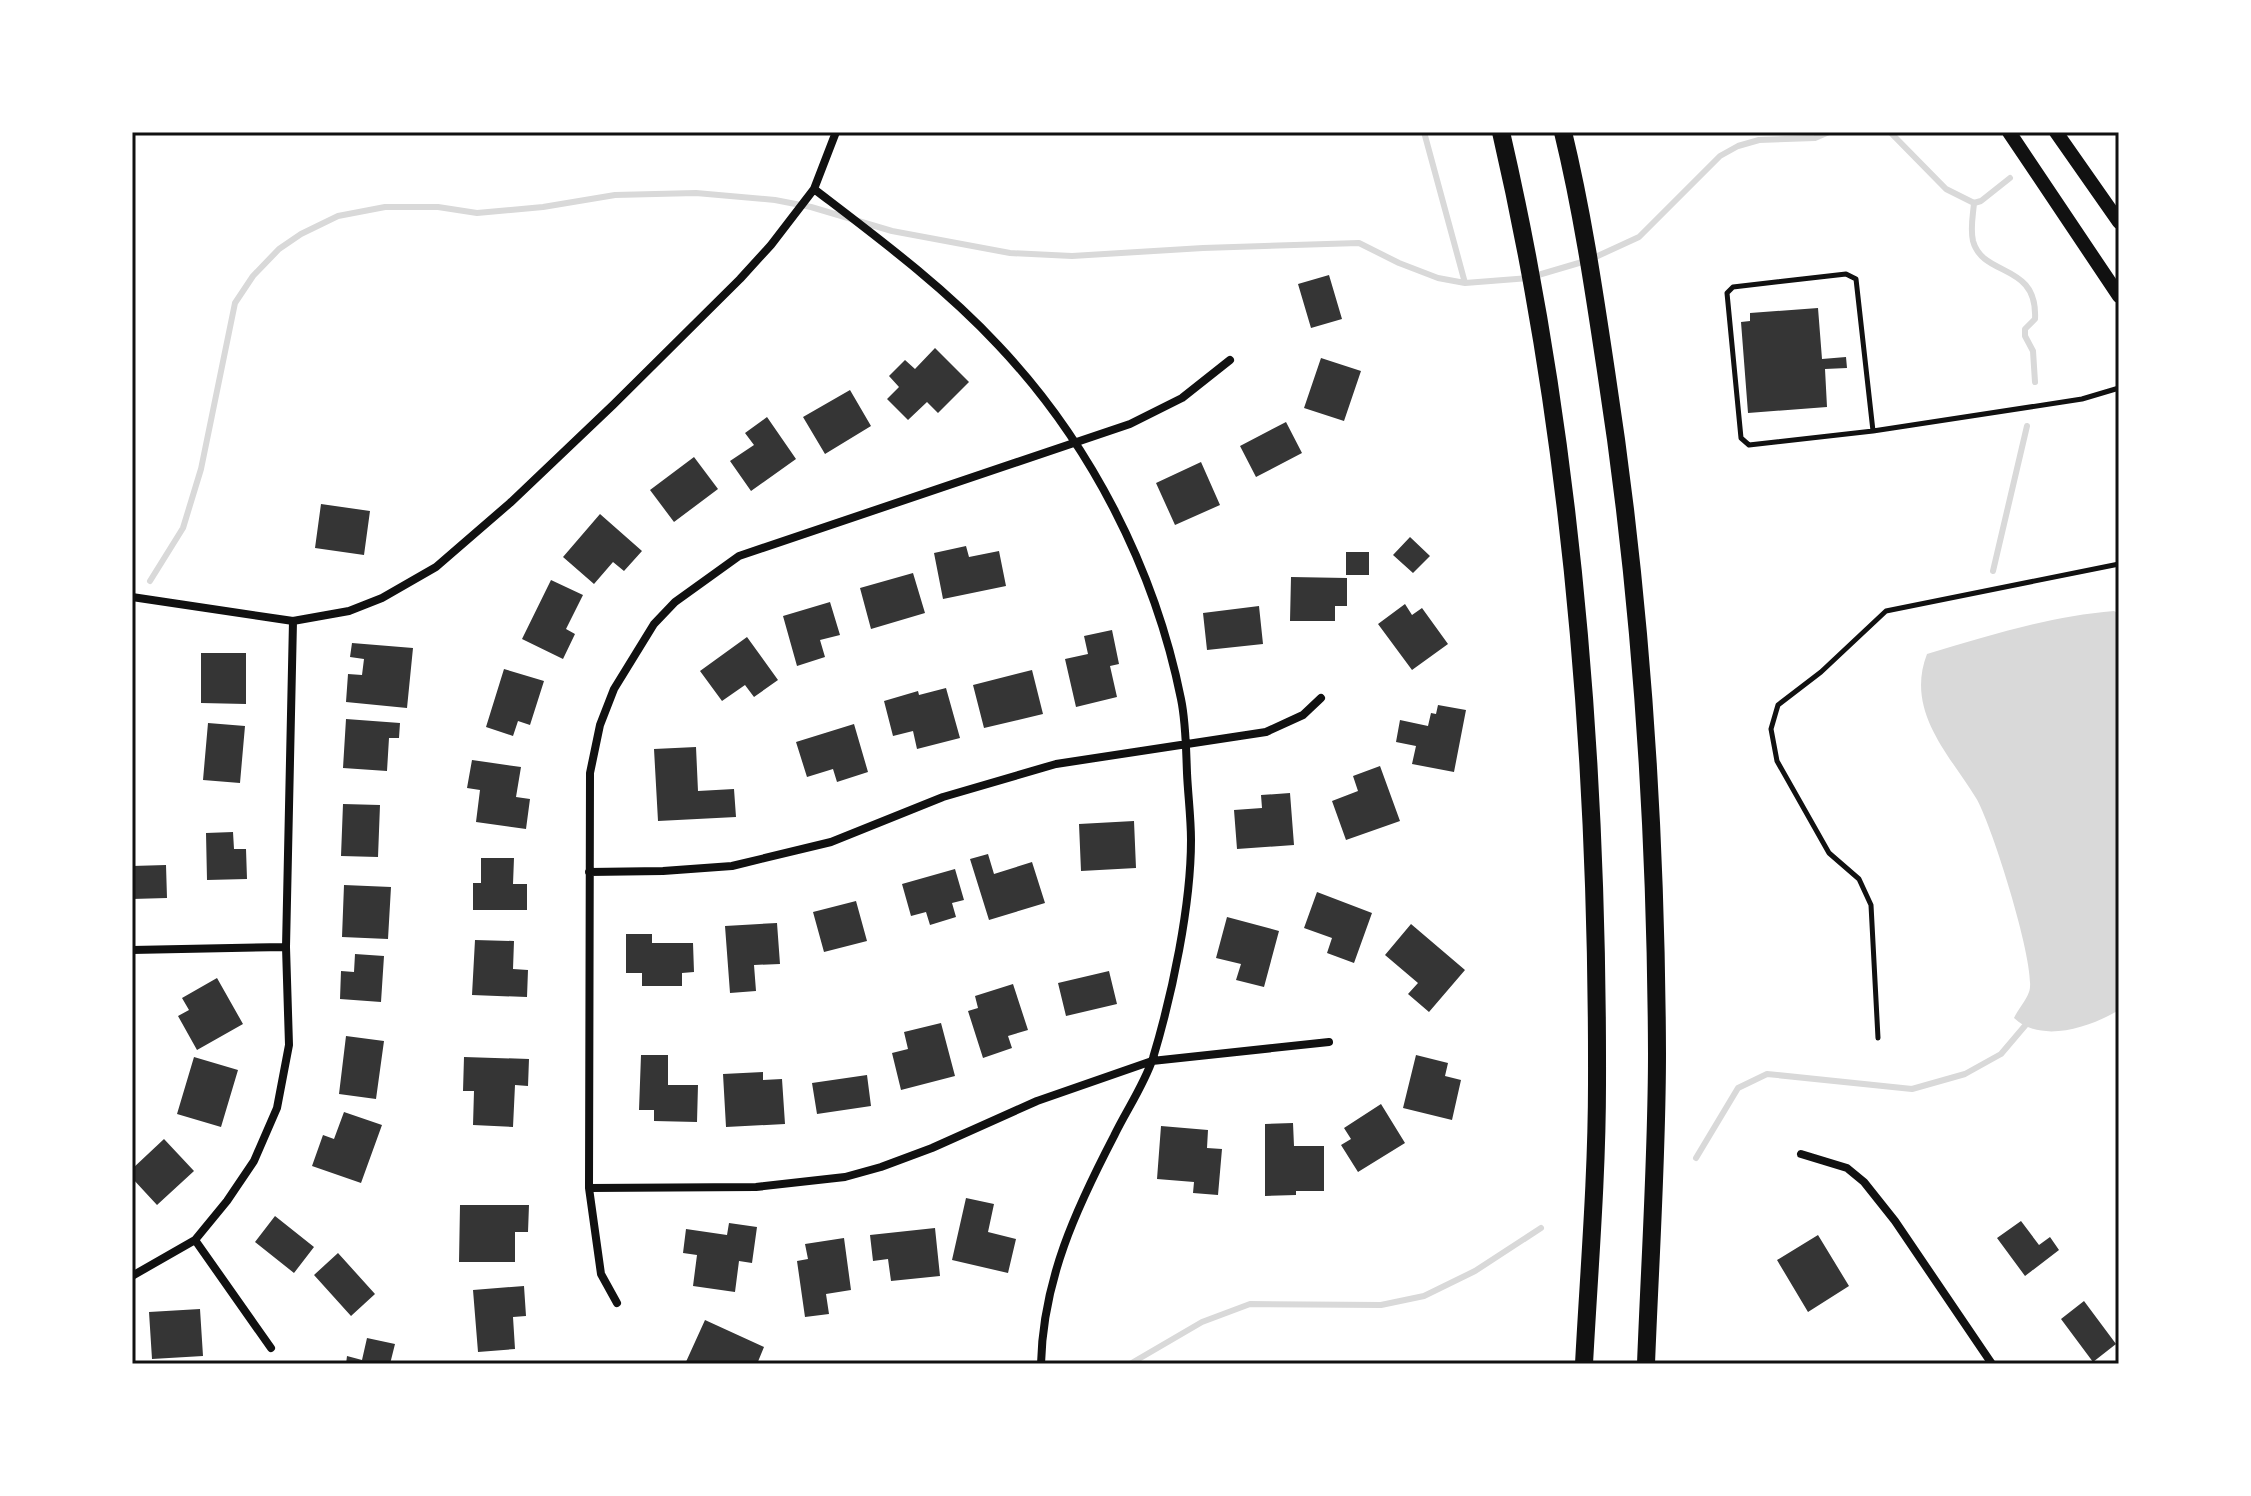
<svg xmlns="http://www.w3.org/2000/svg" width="2251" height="1496" viewBox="0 0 2251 1496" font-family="Manrope,sans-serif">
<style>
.water{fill:#d9d9d9}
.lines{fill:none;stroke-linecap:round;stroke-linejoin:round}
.stream{stroke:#d9d9d9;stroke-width:6}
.building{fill:#353535}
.service{stroke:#111;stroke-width:5}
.minor{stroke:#111;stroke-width:8}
.secondary{stroke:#111;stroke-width:14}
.motorway{stroke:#111;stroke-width:18}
.neatline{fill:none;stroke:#111;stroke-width:3}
</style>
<rect width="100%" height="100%" fill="#fff"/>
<path class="water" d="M2114 611 2119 614V1010C2091 1027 2041 1044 2014 1018 2018 1009 2026 1001 2029 992 2038 970 1991 822 1976 798 1949 754 1905 711 1927 654 1988 636 2050 616 2114 611Z"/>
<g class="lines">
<path class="stream" d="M1424 132 1465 283
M1890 132 1946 189 1974 203
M1974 203C1973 216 1970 228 1973 241 1983 278 2038 262 2035 319L2025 329V336L2033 351 2035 382
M1974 203 1981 201 2010 178
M1993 571 2027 426
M150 581 183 528 201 469 235 303 253 276 279 249 301 234 338 216 385 207H438L477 213 543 207 615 195 696 193 775 200 811 207 892 231 1010 253 1072 256 1203 248 1359 243 1399 263 1438 278 1465 283 1528 278 1589 260 1639 237 1720 156 1738 146 1759 140 1815 138 1829 132
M1696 1158 1738 1088 1767 1074 1912 1089 1965 1074 2001 1054 2029 1021
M1130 1364 1202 1322 1250 1304 1381 1305 1424 1296 1475 1271 1541 1228"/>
</g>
<path class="building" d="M1329 275 1342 319 1311 328 1298 284Z
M1818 308 1822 359 1846 357 1847 368 1825 369 1827 407 1748 413 1741 322 1750 321V313Z
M935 348 969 382 938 413 927 402 908 420 887 399 899 387 889 376 905 360 915 369Z
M1321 358 1361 371 1344 421 1304 408Z
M850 390 871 426 825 454 803 417Z
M767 417 796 459 751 491 730 461 754 445 745 433Z
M1286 422 1302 453 1256 477 1240 446Z
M694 457 718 489 674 522 650 490Z
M1201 462 1220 505 1175 525 1156 483Z
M321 504 370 511 364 555 315 548Z
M600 514 642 551 624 571 613 562 594 584 563 557Z
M1410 537 1430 556 1413 573 1393 555Z
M966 546 969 557 999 551 1006 586 943 599 934 553Z
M1346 552H1369V575H1346Z
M913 573 925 613 871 629 860 588Z
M1291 577 1347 578V606H1335V621H1290Z
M551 580 583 595 566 629 575 634 563 659 522 639Z
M830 602 840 635 820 640 825 657 797 666 783 616Z
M1405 604 1412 615 1422 608 1448 644 1412 670 1378 624Z
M1259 606 1263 644 1207 650 1203 613Z
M1112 630 1119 664 1110 666 1117 697 1076 707 1065 659 1088 654 1084 636Z
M747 637 778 680 754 697 745 685 722 701 700 671Z
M352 643 413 648 407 708 346 702 348 674 362 675 364 659 350 657Z
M201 653H246V704L201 703Z
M504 669 544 681 530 725 518 721 513 736 486 727Z
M1032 670 1043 714 984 728 973 685Z
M946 688 960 738 917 749 913 731 893 736 884 701 918 691 919 695Z
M1438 705 1466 710 1454 772 1412 764 1416 746 1396 742 1400 720 1428 726 1431 713 1436 714Z
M346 719 400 723 399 738H389L387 771 343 768Z
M208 723 245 726 240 783 203 780Z
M854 724 868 772 837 782 833 769 807 777 796 742Z
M696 747 698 791 734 789 736 817 658 821 654 749Z
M472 760 521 767 516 797 530 799 526 829 476 822 480 790 467 788Z
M1380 766 1400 821 1346 840 1332 801 1358 791 1353 776Z
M1290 793 1294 845 1237 849 1234 810 1262 808 1261 795Z
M343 804 380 805 378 857 341 856Z
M1134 821 1136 868 1081 871 1079 824Z
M233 832 234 849H246L247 879 207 880 206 833Z
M988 854 994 874 1032 862 1045 903 989 920 970 859Z
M481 858H514L513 884H527V910H473V883H481Z
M166 865 167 898 132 899V866Z
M955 869 964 900 952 903 956 917 930 925 926 912 911 916 902 884Z
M344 885 391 887 388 939 342 937Z
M1317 892 1372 913 1354 963 1327 953 1332 938 1304 928Z
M856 901 867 941 824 952 813 912Z
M1227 917 1279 931 1264 987 1236 980 1241 964 1216 958Z
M777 923 780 964 754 965 756 991 730 993 725 926Z
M1411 924 1465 970 1429 1012 1408 994 1418 983 1385 955Z
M626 934H652V943H693L694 972 682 973V986H642V973H626Z
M475 940 514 941 513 969 528 970 527 997 472 995Z
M355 954 384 956 381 1002 340 999 341 971 354 972Z
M1109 971 1117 1004 1066 1016 1058 983Z
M217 978 243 1024 197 1050 178 1016 189 1010 182 998Z
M1013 984 1028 1030 1008 1036 1012 1048 983 1058 968 1011 978 1008 975 996Z
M941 1023 955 1076 901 1090 892 1053 908 1049 904 1032Z
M346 1036 384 1041 376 1099 339 1094Z
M641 1055H668V1085H698L697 1122 654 1121V1110H639Z
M1416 1055 1448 1063 1445 1076 1461 1080 1452 1120 1403 1108Z
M194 1057 238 1070 221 1127 177 1114Z
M464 1057 529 1059 528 1086 515 1085 513 1127 473 1125 474 1091H463Z
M763 1072V1080L782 1079 785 1124 726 1127 723 1074Z
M867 1075 871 1106 817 1114 812 1083Z
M1381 1104 1405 1143 1358 1172 1341 1145 1351 1139 1344 1128Z
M344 1112 382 1125 361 1183 312 1166 323 1135 334 1139Z
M1293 1123 1294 1146H1324V1191H1296V1195L1265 1196V1124Z
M1161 1126 1208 1130 1207 1148 1222 1149 1218 1195 1193 1193 1194 1182 1157 1179Z
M164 1139 194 1171 157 1205 132 1178V1169Z
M966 1198 994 1204 988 1232 1016 1239 1008 1273 952 1260Z
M460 1205H529L528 1232H515V1262H459Z
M275 1216 314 1247 294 1273 255 1242Z
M2021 1221 2039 1245 2050 1237 2059 1250 2025 1276 1997 1238Z
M729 1223 757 1227 752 1263 739 1261 735 1292 693 1286 697 1255 683 1253 686 1229 727 1235Z
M935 1228 940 1276 891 1281 888 1259 873 1261 870 1235Z
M1818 1235 1849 1286 1808 1312 1777 1260Z
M844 1238 851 1290 826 1294 829 1314 805 1317 797 1261 808 1259 805 1244Z
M338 1253 375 1294 351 1316 314 1275Z
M524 1286 526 1316 513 1317 515 1349 478 1352 473 1290Z
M2084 1301 2116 1344 2093 1362 2061 1319Z
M200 1309 203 1356 152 1359 149 1312Z
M705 1320 764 1347 757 1364H685Z
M367 1338 395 1344 390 1364H346L347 1356 362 1360Z"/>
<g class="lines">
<path class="service" d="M1873 431 1856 279 1846 274 1733 287 1727 293 1741 438 1749 445 1873 431 2082 399 2119 388
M1878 1038 1871 905 1859 879 1829 853 1777 761 1771 729 1778 705 1821 672 1886 611 2119 564"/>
<path class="minor" d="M814 189C878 238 943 286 998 345 1090 442 1155 569 1181 699 1186 723 1186 749 1187 773 1188 795 1191 818 1191 840 1191 906 1172 995 1153 1058 1144 1085 1126 1111 1114 1136 1076 1209 1043 1280 1041 1364
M132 597 293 621 349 611 382 598 436 567 510 503 613 405 740 279 771 245 814 189 836 132
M589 872 663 871 732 866 831 842 943 797 1056 764 1266 732 1303 715 1321 698
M132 950 286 947
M1801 1154 1847 1168 1864 1182 1895 1221 1992 1364
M589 1188 756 1187 845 1177 881 1167 932 1148 1037 1101 1152 1061 1329 1042
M195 1240 271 1348
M132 1276 195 1240 227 1201 254 1161 277 1108 289 1045 286 947 293 621
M617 1303 601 1274 589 1188 590 773 600 725 614 689 654 624 675 602 739 556 1130 424 1182 398 1230 360"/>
<path class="secondary" d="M2009 132 2119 296
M2056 132 2119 222"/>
<path class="motorway" d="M1501 132C1573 443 1598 765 1597 1084 1597 1177 1589 1271 1584 1364
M1563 132C1582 210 1594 291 1606 371 1641 596 1656 825 1657 1053 1657 1157 1650 1260 1646 1364"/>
</g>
<rect width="2251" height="1496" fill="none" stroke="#ffffff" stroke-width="268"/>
<rect x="134" y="134" width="1983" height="1228" class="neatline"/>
</svg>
